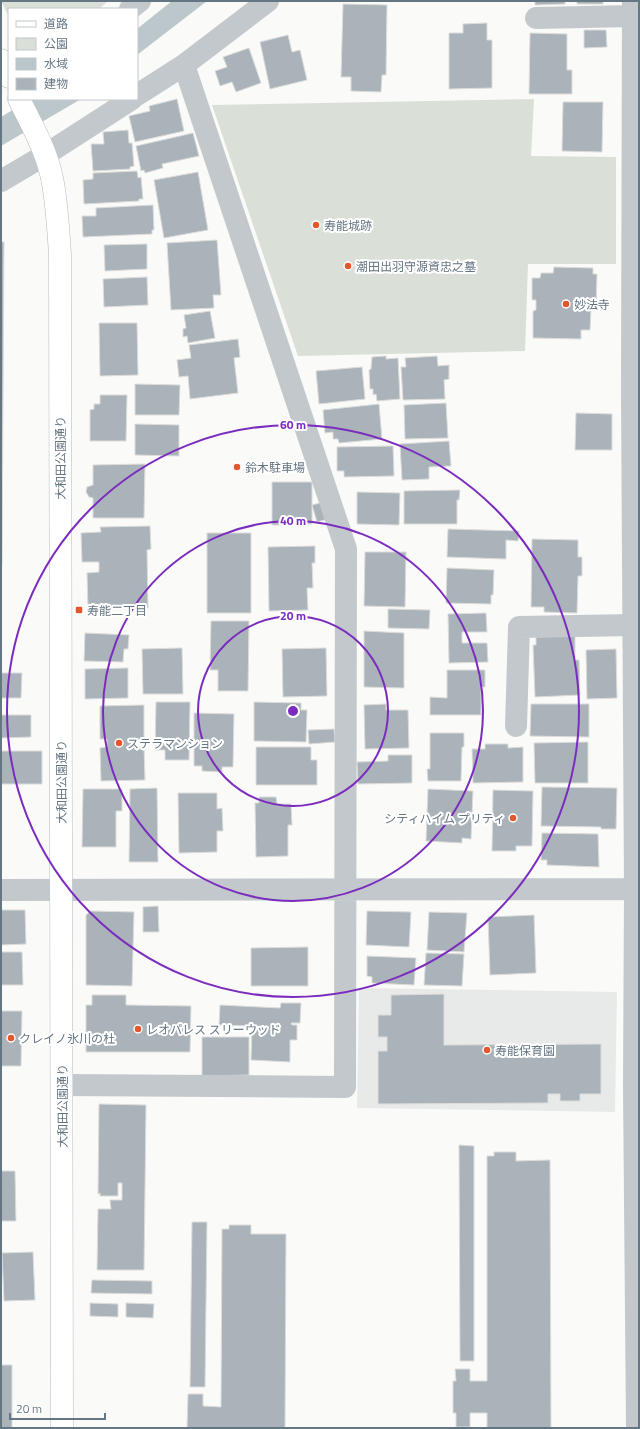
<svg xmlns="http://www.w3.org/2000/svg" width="640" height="1429" viewBox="0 0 640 1429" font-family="'Titillium Web','Noto Sans JP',sans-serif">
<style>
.built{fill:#e8e9e9}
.green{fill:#dadfd7}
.water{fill:#bbc7cb}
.building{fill:#aab3b9;stroke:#dcdcda}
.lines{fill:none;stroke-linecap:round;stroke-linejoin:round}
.secondary-casing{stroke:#b3babf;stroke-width:23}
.street{stroke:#c3c8cc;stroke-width:22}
.secondary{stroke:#fff;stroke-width:22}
.ring{fill:none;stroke:#7b2cbf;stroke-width:2}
.poi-dot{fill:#e4572e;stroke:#fff;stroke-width:1.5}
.labels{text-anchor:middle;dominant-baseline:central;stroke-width:4;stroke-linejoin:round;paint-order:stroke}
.poi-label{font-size:12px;fill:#657683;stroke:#fff;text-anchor:start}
.street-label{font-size:12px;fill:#657683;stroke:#fff}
.centre{fill:#7b2cbf;stroke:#fff;stroke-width:2}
.ring-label{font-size:12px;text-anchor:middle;font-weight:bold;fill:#7b2cbf;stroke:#fff;stroke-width:4;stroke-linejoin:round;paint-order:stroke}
</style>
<rect width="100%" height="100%" fill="#fafaf8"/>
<path class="built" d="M359 988 617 992 615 1112 357 1108Z"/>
<path class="green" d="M1 1H108L99 9H9V17Z
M534 99 531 156 616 157V264H528L525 351 298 356 212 105Z"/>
<path class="water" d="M172 1H207L137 55V29Z
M31 99H81L1 146V117Z"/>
<path class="building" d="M535 1H565V4L535 5Z
M577 1H603V4H577Z
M343 4 387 5 386 75H382L381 92 351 91V77H341Z
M487 23V40H492V88L449 89V33H463V24Z
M584 30H606L607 47 584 48Z
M530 33 567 34V70H572V94H529Z
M288 35 292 52 300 50 307 80 270 89 260 42Z
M249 48 261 83 236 92 232 82 220 86 215 71 227 67 223 57Z
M177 99 184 131 135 142 129 116 150 111 149 106Z
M563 102H603L602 152 562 151Z
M128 130 129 143H132L134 166 130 167V169L93 171 91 144H104L103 132Z
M193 133 199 156 162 164 163 168 145 173 144 170 141 171 136 146Z
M137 171 138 178 141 177 143 199H139V201L84 204 83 180 93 179V173Z
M198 172 208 230 164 238 154 180Z
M153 205 154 230H152V234L83 237 82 216H96V208Z
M217 240 221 295H213L214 308 171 310 167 243Z
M1 242H4L2 566H1Z
M147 244V269L105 271 104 245Z
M554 267 593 268V274H597L596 309H591L590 330H581V339L533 338V311L536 310V300H532V278H540L541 273H553Z
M147 277 148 305 104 307 103 279Z
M210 311 215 338 188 343 187 336 183 337V329L186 328 184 315Z
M99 323H137L138 375 100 376Z
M238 339 240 357 234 358 238 393 190 399 188 376 179 377 177 360 191 358 189 345Z
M386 356V359L398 358 400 399 377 401 376 394 373 395V389H370L369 370 371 369 372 357Z
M437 356 438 366 449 365V379L444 380 445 399 403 400 401 367H406L405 358Z
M362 367 365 399 319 404 316 371Z
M135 384 180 385 179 415H135Z
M100 395H127L126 441H90V410L94 409V404H100Z
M446 403 448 438 405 439 404 405Z
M379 404 382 439 339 443 338 439H333V432L325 433 323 410Z
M576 413 612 414V450H575Z
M135 424 179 425V456L135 455Z
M449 441 451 466 429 467V479L402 480 400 444Z
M393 446 394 476 344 477V471H337V447Z
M145 464 144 518H93V498L89 497 86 492 87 487 93 485V465Z
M272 482H312V524H295V519H287V525H272Z
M460 490 459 500H457V524H404V491Z
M357 492 400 493 399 525 357 524Z
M324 502 328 519 317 522 312 505Z
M150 526 151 549 147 550 148 608 88 610 87 573 99 572V562H82L81 533 101 532 100 527Z
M448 529 519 531 518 541 506 540V559L447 557Z
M207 533H251V613H207Z
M532 539 578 540V557H582V576H578L577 613 544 612V607H531Z
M315 546V563H312L313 588H307L308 610 269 611 268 547Z
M365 552H406L405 607 364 606Z
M447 568 494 570 493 595H491V604L446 603Z
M388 609 430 610 429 629 388 628Z
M486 613 487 632H462V643H487L488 662 449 663 448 614Z
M211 621H249L248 691H218V670H210Z
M364 631 404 633V688L364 687Z
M85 633 129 635 128 649H124L123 662 84 661Z
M575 636V660H579L580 695 535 697 533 645H536V637Z
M182 648 183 694H143L142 649Z
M326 648 327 696 283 697 282 649Z
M616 649 617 698 587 699 586 650Z
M128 668V698L85 699V669Z
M447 670H485V687H481V715H430V697L447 698Z
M1 673H22L21 698H1Z
M156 702H190L189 760H165V750H155Z
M254 702 301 703V710H307L306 742 254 741Z
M386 704V710H408L409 748 365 749 364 705Z
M531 704H589V737L530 736Z
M144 705V739H132L131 747H144L145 780 101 781 100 748 107 747V739H100V706Z
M194 713 234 714 233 767H222V772L202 771V766H194Z
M1 715H31V737L1 738Z
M334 729 335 742 309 744 308 730Z
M430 733H464V747H462L461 781H428L427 769H430Z
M588 742V783H535L534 743Z
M485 744H508V748L523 747V782L473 783 472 749H485Z
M256 747H311V760H317V785H256Z
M1 751H42V784H1Z
M388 755H412V783L358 784 357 762 388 761Z
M542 787 617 788 616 829H601V827L541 826Z
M157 788 158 862H129L130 789Z
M83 789H122V811H116V847H82Z
M428 789 473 791 471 839 462 838V843L426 841Z
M493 790 533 791 532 846H516V851H492Z
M178 793H217V809L222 808 223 831H217V852L179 853Z
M259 797H276L277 804H291L292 825H288V856L256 857 255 803H259Z
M542 833 598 834 599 867 547 865V860H541Z
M158 906 159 932H143V907Z
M1 910H25L26 944 1 945Z
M91 911 134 912 132 986 86 985V915Z
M367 911 411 912 409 947 366 945Z
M429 912 467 913 464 952 427 950Z
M534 915 536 973 490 975 488 917Z
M308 947V986H251V948Z
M1 952H22L23 985H1Z
M426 953 464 954 462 986 424 985Z
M367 956 416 958 414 985 372 983V977L367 976Z
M444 994V1045L601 1044V1094H580V1101H560V1094H548V1103L378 1104V1051H387V1037H378V1015H391V995Z
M92 995H126V1005L191 1006 190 1052H86V1005H92Z
M281 1003H301L300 1023H291L292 1025H297V1040H290V1062L251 1060 252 1026 219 1025 220 1005 280 1008Z
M1 1011H22L21 1066H1Z
M202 1037H249V1075L202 1076Z
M99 1104 146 1105 144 1270H97L98 1209H111L110 1200H122V1183H118V1196H100V1193L98 1194Z
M459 1145 474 1146V1361H460Z
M494 1152H516V1161L550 1160 551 1428H487V1413H470V1427H456V1413H453V1381H456L455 1369H470V1381H487V1156H494Z
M1 1171H15L16 1221H1Z
M192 1222H207L205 1387H190Z
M229 1225H251V1234H286L285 1428H187L188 1394H203V1406L221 1407 222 1229H229Z
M33 1252 35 1300 4 1301 2 1253Z
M92 1280 152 1281V1294L91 1293Z
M90 1303 118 1304V1317L90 1316Z
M126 1303 154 1304 153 1318 126 1317Z
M1 1365H12V1428H1Z"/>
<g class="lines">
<defs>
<path id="secondary" d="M1 60 9 77
M19 99C31 124 46 149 52 178 57 202 58 228 60 254L62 1428"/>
</defs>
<use href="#secondary" class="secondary-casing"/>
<path class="street" d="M633 1 632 392 635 889 634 1087 637 1428
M130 9 140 1
M536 18 633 16
M137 95 184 65 268 1
M1 181 45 155 132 99
M516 726 519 627 634 625
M1 890 639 889
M62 1085 345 1087 346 549 184 65"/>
<use href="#secondary" class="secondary"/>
</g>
<g class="ring">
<circle cx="293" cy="711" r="95"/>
<circle cx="293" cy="711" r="190"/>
<circle cx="293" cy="711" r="286"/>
</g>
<g class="poi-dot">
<circle cx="316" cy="225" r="4"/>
<circle cx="348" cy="266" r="4"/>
<circle cx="566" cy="304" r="4"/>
<circle cx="237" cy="467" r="4"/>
<rect x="75" y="606" width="8" height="8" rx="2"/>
<circle cx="119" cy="743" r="4"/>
<circle cx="513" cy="818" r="4"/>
<circle cx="138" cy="1029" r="4"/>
<circle cx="11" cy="1038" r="4"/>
<circle cx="487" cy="1050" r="4"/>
</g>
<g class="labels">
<g class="poi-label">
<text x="324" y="225">寿能城跡</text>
<text x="356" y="266">潮田出羽守源資忠之墓</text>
<text x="574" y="304">妙法寺</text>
<text x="245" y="467">鈴木駐車場</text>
<text x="87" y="610">寿能二丁目</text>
<text x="127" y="743">ステラマンション</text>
<text x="505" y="818" text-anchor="end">シティハイム プリティ</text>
<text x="146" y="1029">レオパレス スリーウッド</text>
<text x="19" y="1038">クレイノ氷川の杜</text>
<text x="495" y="1050">寿能保育園</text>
</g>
<g class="street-label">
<text transform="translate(60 458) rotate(-90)">大和田公園通り</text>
<text transform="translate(61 782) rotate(-90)">大和田公園通り</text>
<text transform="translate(62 1106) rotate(-90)">大和田公園通り</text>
</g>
</g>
<circle cx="293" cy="711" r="6" class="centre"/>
<g class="ring-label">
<text x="293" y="429">60 m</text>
<text x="293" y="525">40 m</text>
<text x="293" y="620">20 m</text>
</g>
<rect width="640" height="1429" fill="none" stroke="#657683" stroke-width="4"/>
<rect x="8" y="8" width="130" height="92" fill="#ffffff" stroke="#c1c8cd"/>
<rect x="16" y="21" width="20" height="6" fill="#ffffff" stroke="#c1c8cd"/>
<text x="44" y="28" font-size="12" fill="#657683">道路</text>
<rect x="16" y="38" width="20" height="12" fill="#dadfd7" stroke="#c1c8cd"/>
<text x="44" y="48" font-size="12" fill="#657683">公園</text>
<rect x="16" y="58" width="20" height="12" fill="#bbc7cb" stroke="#c1c8cd"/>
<text x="44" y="68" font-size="12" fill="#657683">水域</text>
<rect x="16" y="78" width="20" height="12" fill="#aab3b9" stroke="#c1c8cd"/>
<text x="44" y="88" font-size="12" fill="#657683">建物</text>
<path d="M10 1413v6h95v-6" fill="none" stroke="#657683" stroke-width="2"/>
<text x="16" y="1413" font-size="12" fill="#657683" stroke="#ffffff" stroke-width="3" paint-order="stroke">20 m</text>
</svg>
